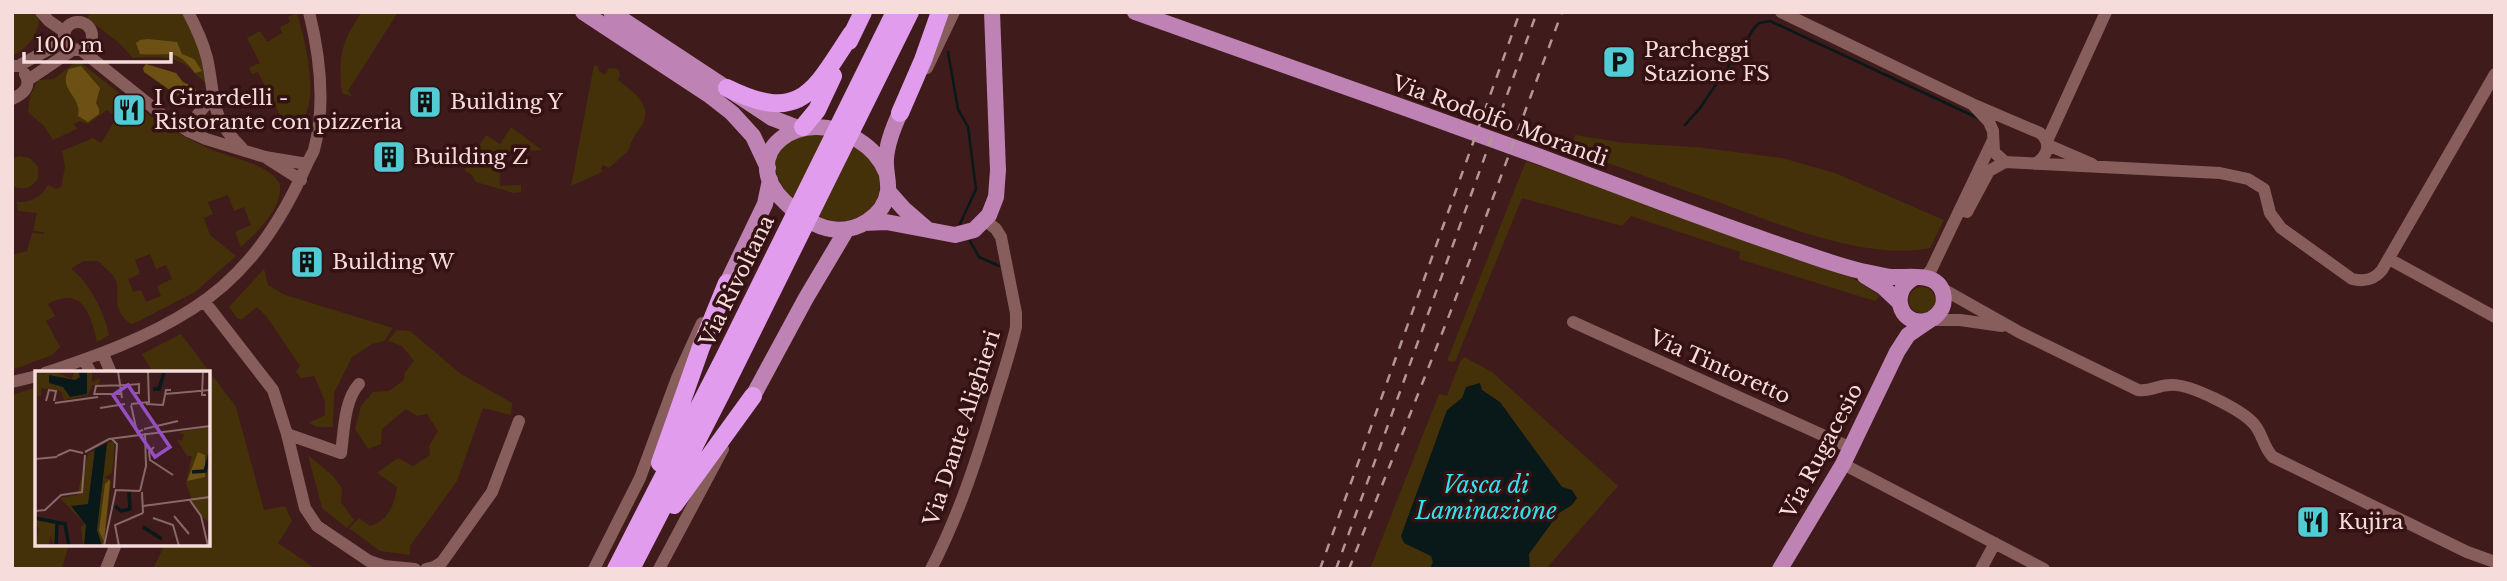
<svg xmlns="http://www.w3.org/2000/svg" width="2507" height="581" viewBox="0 0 2507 581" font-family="'Libre Baskerville',serif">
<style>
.green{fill:#453109;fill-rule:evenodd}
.forest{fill:#6d5014}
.water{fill:#091819}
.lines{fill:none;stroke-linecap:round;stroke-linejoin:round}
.stream{stroke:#091819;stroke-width:2.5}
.minor{stroke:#885e5c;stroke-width:12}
.major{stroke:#be83b4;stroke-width:16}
.highway{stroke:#e29cee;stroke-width:18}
.rail{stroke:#b39695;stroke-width:2.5;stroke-dasharray:9 9;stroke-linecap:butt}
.labels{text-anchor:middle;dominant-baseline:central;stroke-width:7;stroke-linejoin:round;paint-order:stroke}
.poi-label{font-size:21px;fill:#f6dcdb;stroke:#341112;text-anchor:start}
.street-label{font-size:21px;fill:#f6dcdb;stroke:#341112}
.water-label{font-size:23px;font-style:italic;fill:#31e3ed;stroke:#341112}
.inset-river{fill:none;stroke:#091819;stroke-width:3.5}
.inset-road{fill:none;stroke:#886868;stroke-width:2}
.view{fill:#944fc5;fill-opacity:0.15;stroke:#944fc5;stroke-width:3.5}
.inset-edge{fill:none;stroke:#f6dcdb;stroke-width:3.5}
</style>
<rect width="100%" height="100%" fill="#3f1b1b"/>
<path class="green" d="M12 12H33L39 19C38 35 27 49 12 56 12 41 16 26 12 12Z
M89 12H184L197 40 206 83C198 77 192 69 184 64 168 55 151 56 133 58L119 43 88 19Z
M362 12H398L348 91 353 97 342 93C338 58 341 41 362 12Z
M297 13C304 37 322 104 299 123L280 116 273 101 268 103 266 99 259 103 252 90 264 84 258 72 252 74 249 68 260 63 247 38 260 31 267 42 282 33 280 27 290 22 288 17Z
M74 63H81C121 94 162 129 210 149 231 158 269 164 280 184 282 209 259 231 241 247L235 232 251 225 244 207 234 211 228 195 208 202 213 214 204 218 210 235 236 256 195 292 139 321 131 324C112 310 119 301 117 283 115 275 104 267 98 261H83L71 269C90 283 104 312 109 335L97 342C91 314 82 285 48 304L55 316 46 321 60 347 52 355 12 370V255L27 251 32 233 44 234 43 232 33 231 37 213 18 211 17 202C31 203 41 197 48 185L56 189 61 187 65 167 62 151 93 138 101 143 114 122 113 115 107 110 88 124 79 121 74 124 77 129 53 140 44 126 28 112 30 96 38 80 54 79ZM150 254 156 269 166 265 172 279 157 286 161 296 146 302 141 290 133 292 128 279 140 274 135 260Z
M594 65 598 66 599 71 605 75 609 68 618 69 620 75 618 80C632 91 654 105 642 125 636 134 631 139 629 150L609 168 603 165 601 168 602 172 571 186Z
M511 127 542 150 499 152 500 186 521 185V192L514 193 476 182 472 175 464 170 486 135 500 144Z
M816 133C834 138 851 142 865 154 886 171 885 203 860 216 812 242 740 160 795 138 802 135 810 134 816 133Z
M1575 135 1625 143 1696 147 1782 158 1835 173 1944 220 1930 248C1868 261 1778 224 1718 202 1669 185 1620 167 1571 150Z
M19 156 30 158 38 167V178C32 188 23 191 12 186V159Z
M1526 161 1850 276 1880 296 1875 301 1739 259 1740 252 1631 216 1622 226 1522 198 1455 362 1447 361Z
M264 269 268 285 285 295 393 328 384 341 372 344 352 357 334 393 333 427H317L309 423 325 415V401L314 376 301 378 296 372 300 366 267 317 257 307 242 319H238L229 307Z
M1909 300a13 13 0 1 1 26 0a13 13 0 1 1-26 0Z
M397 330 410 331 461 374 512 403 511 415 483 408 457 481 410 546V555L380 551 349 528 359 518 370 526C388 521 395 504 397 487L377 473 398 458 413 466 430 455 429 446 438 431 427 414 417 416 406 409 382 429 381 444 368 449 355 429 361 406 373 392 389 391 404 380 405 372 414 361 402 346 388 341Z
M181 334 236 407 264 510 285 506 292 521 278 543 316 569H153L165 544H208V373H153L142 354Z
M1464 357 1492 372 1618 486 1546 569H1370L1439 394 1447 396 1460 362Z
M37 387V544H69L62 569H12V395Z
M308 455 333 476 342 488 341 502 354 520 347 528 322 508Z"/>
<path class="forest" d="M148 39 177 42 182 54 194 59 202 71 195 73C176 46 167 57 140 54L136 43 140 40Z
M146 64 176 73 183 82 196 88V99L188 103 144 72 143 68Z
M81 66 100 88 96 103 99 109V114L88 122 78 116C83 97 57 90 69 69Z"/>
<path class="water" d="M1480 383 1482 390 1500 402 1562 487 1572 490 1577 498 1572 505 1559 513 1529 554 1530 569H1430L1433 562 1431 556 1404 543 1401 536 1447 410 1462 398 1466 387Z"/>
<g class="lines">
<path class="stream" d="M948 52 958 109 968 127 976 189 960 224
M1685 125 1700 108 1755 27 1759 23 1770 21 1980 119
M970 241 979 257 999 266"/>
<path class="minor" d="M41 12 49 21 65 32
M188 12C196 27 203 42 207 58 216 98 208 115 242 148
M1781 12 1972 104 2040 133C2052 143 2048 156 2035 164
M64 36a14 14 0 1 1 28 0a14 14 0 1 1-28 0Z
M80 49 161 114 188 131 206 139 265 157 307 164
M12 66H18L57 45 65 37
M927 68 954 12
M28 80 74 49
M12 99C23 94 32 87 25 74
M1972 104 1989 122 1993 131 1994 152 2005 162 2220 173 2248 179 2264 189 2270 213 2281 228 2352 279C2365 282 2374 280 2382 270L2495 74
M188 131 198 114 212 98
M2047 141 2106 12
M2048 145 2092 164
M268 159 301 180
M1967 212 1989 171 2005 162
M2389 259 2495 317
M1925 277 1931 270 1993 140
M1941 288 2019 332 2138 390C2150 392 2158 385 2170 385 2189 383 2242 410 2254 424 2263 434 2263 447 2273 457L2467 552 2495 562
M204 301 273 390 287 434 341 453C344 432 344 400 359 384
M1930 320H1960L2002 326
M1573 322 1851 448
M103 354 111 373
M84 360 91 373
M45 373C96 356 147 338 192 309 248 274 281 222 307 164 309 159 312 155 314 150 326 105 320 56 309 12
M12 382 37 376
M287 434 305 508 317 526 369 561 384 566 415 569
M1843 464 2044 569
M106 569 116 544
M426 569 434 567 442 562 492 492 519 421
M594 569 640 478 677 378 702 323
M659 569 723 449
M931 569C958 517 976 462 993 406 1001 380 1010 354 1016 327V313L1001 237 996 229 985 220
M1981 569 1995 543"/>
<path class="major" d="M583 12 709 95 732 113 753 136 768 168
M611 12 772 118 798 128
M1135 12C1269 60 1404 107 1538 156 1616 185 1692 215 1771 242 1801 252 1831 264 1861 271 1872 273 1882 276 1892 277 1909 278 1937 271 1943 293 1944 298 1944 304 1942 308 1938 315 1933 320 1925 321 1898 326 1889 288 1916 277
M886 172C880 157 871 148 858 140 801 102 734 154 785 202 798 215 813 226 831 229 856 233 884 217 888 191 889 180 885 170 886 159 887 143 893 128 900 113
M888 191 904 209 927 229
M864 223 886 222 955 235 974 230 989 215 996 197 998 170 992 12
M1865 276 1883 287 1900 303
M727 283 765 204 770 180
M753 396 806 298 847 229
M1780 569 1843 464 1897 352 1908 335 1930 320"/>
<path class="highway" d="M849 41 863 12
M727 88C802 125 814 90 852 33
M900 113 923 60 940 12
M803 127 817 110 833 76
M660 463 701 347 727 283
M674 505 753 396
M616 569 724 358 895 12
M631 569 721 394 910 12"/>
<path class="rail" d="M1320 569 1520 12
M1336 569 1537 12
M1349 569 1452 308 1562 12"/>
</g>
<defs>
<symbol id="parking-square" viewBox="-11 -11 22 22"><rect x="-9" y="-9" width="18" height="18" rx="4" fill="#51ccd4" stroke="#341112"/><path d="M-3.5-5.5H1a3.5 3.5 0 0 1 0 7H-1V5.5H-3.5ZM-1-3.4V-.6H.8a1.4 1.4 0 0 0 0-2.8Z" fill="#111"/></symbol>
<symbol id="building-square" viewBox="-11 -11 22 22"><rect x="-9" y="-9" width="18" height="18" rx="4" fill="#51ccd4" stroke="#341112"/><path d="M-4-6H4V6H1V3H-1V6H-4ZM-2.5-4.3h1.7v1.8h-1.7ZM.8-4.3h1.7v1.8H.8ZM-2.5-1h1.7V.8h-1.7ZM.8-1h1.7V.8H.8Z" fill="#111"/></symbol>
<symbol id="restaurant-square" viewBox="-11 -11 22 22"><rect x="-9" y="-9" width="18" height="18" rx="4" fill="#51ccd4" stroke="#341112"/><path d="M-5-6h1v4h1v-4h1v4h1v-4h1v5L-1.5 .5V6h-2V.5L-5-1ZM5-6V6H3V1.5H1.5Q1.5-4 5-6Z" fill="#111"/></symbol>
</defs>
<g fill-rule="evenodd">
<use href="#parking-square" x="1600" y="43" width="38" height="38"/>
<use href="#building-square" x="406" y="83" width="38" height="38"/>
<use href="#restaurant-square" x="110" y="91" width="38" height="38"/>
<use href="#building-square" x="370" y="138" width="38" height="38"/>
<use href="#building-square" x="288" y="243" width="38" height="38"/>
<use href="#restaurant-square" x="2294" y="503" width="38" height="38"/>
</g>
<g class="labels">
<g class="poi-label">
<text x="1644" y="50">Parcheggi<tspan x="1644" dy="24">Stazione FS</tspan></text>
<text x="154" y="98">I Girardelli -<tspan x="154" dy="24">Ristorante con pizzeria</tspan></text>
<text x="450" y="102">Building Y</text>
<text x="414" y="157">Building Z</text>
<text x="332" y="262">Building W</text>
<text x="2338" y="522">Kujira</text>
</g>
<g class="street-label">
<text transform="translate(1500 121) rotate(20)">Via Rodolfo Morandi</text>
<text transform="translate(737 281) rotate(-64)">Via Rivoltana</text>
<text transform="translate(1720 367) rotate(24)">Via Tintoretto</text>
<text transform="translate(962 428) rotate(-72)">Via Dante Alighieri</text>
<text transform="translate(1822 451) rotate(-62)">Via Rugacesio</text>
</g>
<g class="water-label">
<text x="1486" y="485">Vasca di<tspan x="1486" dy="26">Laminazione</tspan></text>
</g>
</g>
<g transform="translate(35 371)">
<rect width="175" height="175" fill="#3f1b1b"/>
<path d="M0 0H19L37 8 39 0H57V11L65 7 64 14H57L53 24 29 29 26 20 6 17V24L0 26ZM175 56V151H173L160 138 151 112 157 85H152L144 72 142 68 146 70 149 64 144 61ZM80 69 77 102 69 107 76 109 69 175H48L46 156 50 153 25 127 42 124 53 83ZM0 149H15L22 154 19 175 16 164 13 175H0L4 159Z" fill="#453109"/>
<path d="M163 81 170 84V106L152 110ZM74 109 75 111 69 171 64 160 70 113Z" fill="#6d5014"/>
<path d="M43 0H52V23L35 26 28 16 14 12V4L40 9 45 6ZM72 72 62 159 67 175H49L51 154 36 135 53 133 60 78Z" fill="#091819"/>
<path class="inset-river" d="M118 18H124L129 2M157 101 170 100 175 83M80 135 86 140 95 138 94 121M0 147 30 153 34 175M108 156 127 168M21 175 22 153"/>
<path class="inset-road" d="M83 0 87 27M168 0 167 24H171M93 14 104 13V22H100M60 23H87M130 23 175 19V25M59 24 61 15 92 14M11 30 14 19 21 20 19 30M20 32 63 26M96 33 114 31 113 1M111 33 128 34 131 19H136M96 34 102 61 108 59M65 37 90 33M109 58 143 50M77 68 82 73 79 117M119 76 114 81 115 89 138 104M50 81 74 68 175 55M22 85 35 79 48 82M0 88 22 86M80 119 105 120M105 120 111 95 110 62M107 121 108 142M154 128 166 145 173 175M108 135 175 126M0 140 10 139 26 124 47 121 50 84M139 145 154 163M118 147 138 154 144 175M69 175 81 118M84 175 80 154 108 142"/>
<path class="view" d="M93 14 135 76 120 86 78 24Z"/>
<rect width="175" height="175" class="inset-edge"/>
</g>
<rect width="2507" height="581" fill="none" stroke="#f6dcdb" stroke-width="28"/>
<path d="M24 52v10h147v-10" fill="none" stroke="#f6dcdb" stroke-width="3.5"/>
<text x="35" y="52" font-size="21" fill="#f6dcdb" stroke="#341112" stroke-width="5" paint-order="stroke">100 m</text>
</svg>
